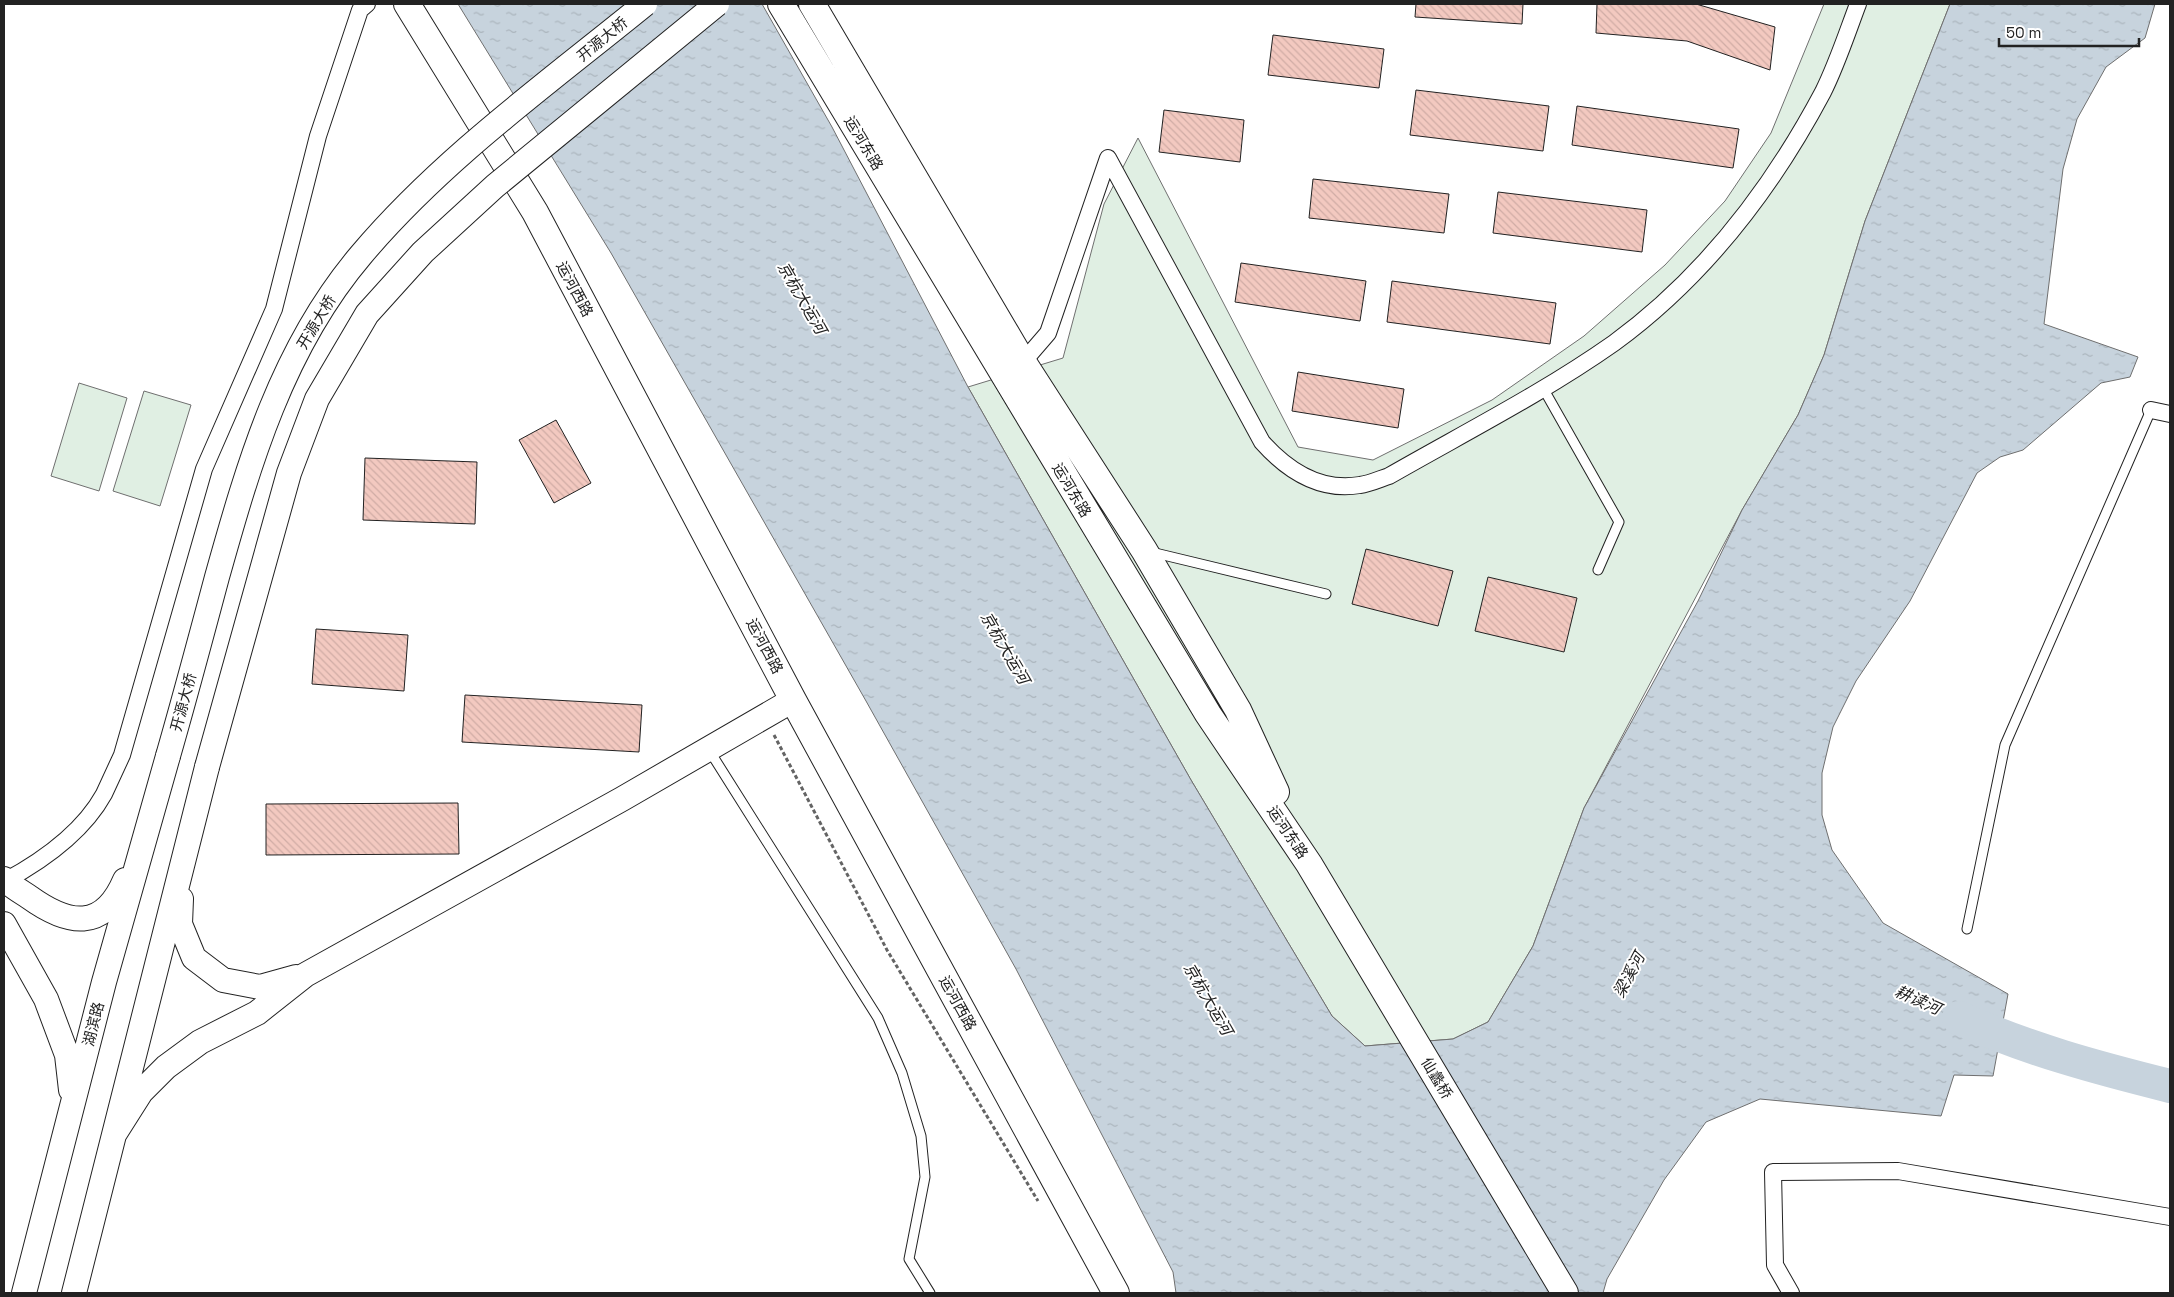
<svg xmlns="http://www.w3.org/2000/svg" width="2174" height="1297" viewBox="0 0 2174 1297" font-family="'Space Grotesk','Noto Sans SC',sans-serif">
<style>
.garden{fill:#e0efe3;stroke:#6f6f6f}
.water{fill:url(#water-ripples);stroke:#6f6f6f}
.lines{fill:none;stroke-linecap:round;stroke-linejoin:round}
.river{stroke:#c7d3dd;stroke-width:34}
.building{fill:url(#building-back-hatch);stroke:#222}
.lane-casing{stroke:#222;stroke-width:11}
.street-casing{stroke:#222;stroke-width:18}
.secondary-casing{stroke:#222;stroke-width:26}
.primary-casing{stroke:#222;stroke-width:28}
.path{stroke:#646464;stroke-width:3;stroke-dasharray:4 2.5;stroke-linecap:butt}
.lane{stroke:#fff;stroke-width:9}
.street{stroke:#fff;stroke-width:16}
.secondary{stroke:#fff;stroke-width:24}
.primary{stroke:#fff;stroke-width:26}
.secondary-bridge-casing{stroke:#222;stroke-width:26;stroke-linecap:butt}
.secondary-bridge{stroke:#fff;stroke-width:24}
.labels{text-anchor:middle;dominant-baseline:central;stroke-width:4;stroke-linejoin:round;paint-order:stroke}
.street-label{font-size:15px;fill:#222;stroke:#fff}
.water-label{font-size:16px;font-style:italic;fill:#222;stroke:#fff}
</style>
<defs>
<pattern id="water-ripples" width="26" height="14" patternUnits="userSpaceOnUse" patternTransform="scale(1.25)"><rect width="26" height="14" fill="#c7d3dd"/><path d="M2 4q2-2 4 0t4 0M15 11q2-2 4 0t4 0" fill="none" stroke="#abb5bd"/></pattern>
<pattern id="building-back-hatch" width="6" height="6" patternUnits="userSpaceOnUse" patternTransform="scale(1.25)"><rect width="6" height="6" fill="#f3c9c0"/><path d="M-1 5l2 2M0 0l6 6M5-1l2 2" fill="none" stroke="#d0aca5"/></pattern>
</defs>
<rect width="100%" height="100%" fill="#fff"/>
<path class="garden" d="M1824 4H1950L1865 221 1824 355 1798 415 1742 510 1584 808 1533 946 1488 1022 1453 1039 1365 1046 1332 1016 1191 780 968 387 1063 358 1104 204 1138 138 1298 447 1373 460 1492 400 1584 336 1665 265 1725 201 1771 133Z
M79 383 127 398 99 491 51 476Z
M144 391 191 405 160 506 113 491Z"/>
<path class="water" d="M458 4H762L832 127 968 387 1191 780 1332 1016 1365 1046 1453 1039 1488 1022 1533 946 1584 808 1698 601 1742 510 1798 415 1824 355 1865 221 1950 4H2155L2145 38 2106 67 2077 119 2063 169 2044 324 2138 357 2130 377 2101 383 2023 450 2000 457 1977 473 1910 601 1856 681 1833 727 1822 773V815L1832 850 1883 923 2008 994 1993 1076 1954 1075 1941 1116 1760 1099 1706 1122 1664 1180 1607 1279 1603 1293H1176L1173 1272 1016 969 866 701 611 253Z"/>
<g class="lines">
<path class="river" d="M1959 1018C2027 1049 2098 1068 2170 1086"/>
</g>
<path class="building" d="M1416 4H1523L1522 24 1415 17Z
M1597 4H1696L1775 27 1770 70 1687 41 1596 33Z
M1273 35 1384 49 1379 88 1268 75Z
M1416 90 1549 106 1543 151 1410 135Z
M1577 106 1739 129 1733 168 1572 145Z
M1164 110 1244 120 1240 162 1159 152Z
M1313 179 1449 194 1444 233 1309 218Z
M1498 192 1647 210 1642 252 1493 233Z
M1241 263 1366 281 1360 321 1235 302Z
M1392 281 1556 303 1550 344 1387 322Z
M1298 372 1404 389 1398 428 1292 411Z
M556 420 591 483 554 503 519 440Z
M365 458 477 462 475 524 363 520Z
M1366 549 1453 571 1438 626 1352 604Z
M1488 577 1577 598 1564 652 1475 631Z
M316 629 408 635 404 691 312 684Z
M465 695 642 705 639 752 462 742Z
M458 803 459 854 266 855V804Z"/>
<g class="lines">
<defs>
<path id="lane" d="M1543 388 1619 522 1598 570
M1151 552 1326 594
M709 750 878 1018 902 1073 921 1136 925 1177 909 1259 930 1293
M1967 929 2005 745 2151 410"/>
<path id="street" d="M1023 362 1048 333 1108 158 1262 442C1287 470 1319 492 1360 485 1369 484 1380 479 1389 476 1464 433 1543 393 1614 343 1703 278 1772 188 1823 92 1837 64 1847 33 1858 4
M2151 410 2170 414
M5 881C42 861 83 832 104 794 110 781 116 768 122 755L204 469 274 309 318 136 360 10 367 4
M1791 1293 1775 1265 1773 1172 1898 1171 2170 1217"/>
<path id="secondary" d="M4 879C11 886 20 891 29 897 68 925 103 932 125 880
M181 899 180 924 194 958 223 980 260 987 296 977
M4 924 46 999 67 1055 71 1090
M115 1133 141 1092 166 1067 200 1042 257 1013 305 975 622 799 793 700
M24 1293 104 982 168 756
M74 1293 207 767"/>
<path id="primary" d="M407 4 535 212 793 700 1116 1293
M781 4 1208 714 1309 864 1565 1293
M812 4 1023 362 1144 550 1238 710 1276 792"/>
</defs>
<use href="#lane" class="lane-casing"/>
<use href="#street" class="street-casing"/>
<use href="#secondary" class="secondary-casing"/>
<use href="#primary" class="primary-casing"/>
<path class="path" d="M774 735 887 950 1038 1201"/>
<use href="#lane" class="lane"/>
<use href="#street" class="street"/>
<use href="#secondary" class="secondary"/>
<use href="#primary" class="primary"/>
<defs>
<path id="secondary-bridge" d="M168 756C185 697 201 637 217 577 249 463 282 348 361 255 442 159 548 83 645 4
M207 767 289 473 317 399 367 314 423 252 495 186 717 4"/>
</defs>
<use href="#secondary-bridge" class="secondary-bridge-casing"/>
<use href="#secondary-bridge" class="secondary-bridge"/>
</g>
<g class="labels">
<g class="street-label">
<text transform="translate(602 39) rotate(-39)">开源大桥</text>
<text transform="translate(864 143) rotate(59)">运河东路</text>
<text transform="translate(575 289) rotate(62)">运河西路</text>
<text transform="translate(316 322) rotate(-59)">开源大桥</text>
<text transform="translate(1072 490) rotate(59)">运河东路</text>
<text transform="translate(765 646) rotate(62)">运河西路</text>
<text transform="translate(183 702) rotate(-75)">开源大桥</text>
<text transform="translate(1288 832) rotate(56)">运河东路</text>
<text transform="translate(958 1003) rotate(61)">运河西路</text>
<text transform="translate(93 1024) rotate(-76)">湖滨路</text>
<text transform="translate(1437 1078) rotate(59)">仙蠡桥</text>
</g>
<g class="water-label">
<text transform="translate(802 298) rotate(60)">京杭大运河</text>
<text transform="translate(1005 648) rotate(60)">京杭大运河</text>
<text transform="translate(1629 975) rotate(-62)">梁溪河</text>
<text transform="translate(1208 999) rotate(60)">京杭大运河</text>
<text transform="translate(1918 1000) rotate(24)">耕读河</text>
</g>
</g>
<rect width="2174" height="1297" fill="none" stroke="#222222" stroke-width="10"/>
<path d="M1999 38v8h140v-8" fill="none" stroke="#222222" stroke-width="2.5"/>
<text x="2006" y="38" font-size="15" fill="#222222" stroke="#ffffff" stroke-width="4" paint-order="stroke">50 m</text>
</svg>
